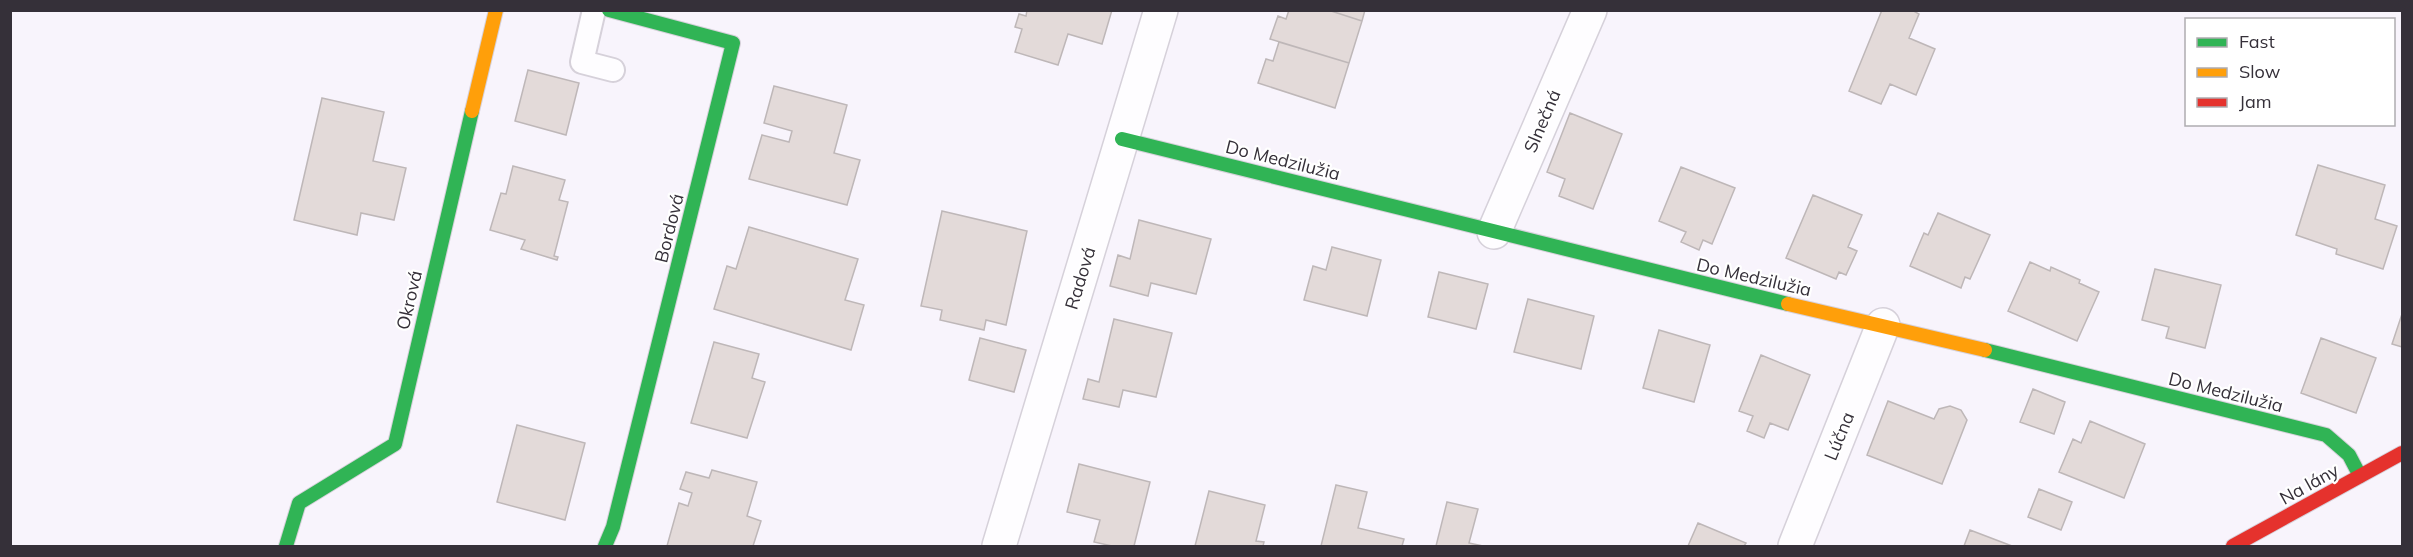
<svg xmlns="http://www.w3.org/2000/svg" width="2413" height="557" viewBox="0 0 2413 557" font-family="Mulish,sans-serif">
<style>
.building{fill:#e3dad9;stroke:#beb7b8;stroke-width:1.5}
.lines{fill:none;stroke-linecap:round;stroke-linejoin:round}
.lane-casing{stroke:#d6d1da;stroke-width:26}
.street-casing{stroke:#d6d1da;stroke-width:36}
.fast-casing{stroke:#d6d1da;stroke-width:16}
.slow-casing{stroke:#d6d1da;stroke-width:16}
.jam-casing{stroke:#d6d1da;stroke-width:16}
.lane{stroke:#fefdff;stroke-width:22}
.street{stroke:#fefdff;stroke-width:33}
.fast{stroke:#30b455;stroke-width:14}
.slow{stroke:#ff9f0a;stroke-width:14}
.jam{stroke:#e5322d;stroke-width:14}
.labels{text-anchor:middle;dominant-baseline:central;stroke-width:4.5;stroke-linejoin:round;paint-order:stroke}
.street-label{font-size:18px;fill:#353039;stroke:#fff}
</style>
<rect width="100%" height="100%" fill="#f8f4fc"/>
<path class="building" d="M1027 10H1112L1102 44 1068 34 1058 65 1015 52 1022 29 1015 27 1019 14 1026 16Z
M1289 10H1328L1362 21 1349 63 1270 39 1278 16 1286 19Z
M1328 10H1365L1362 21Z
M1882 10H1912L1919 14 1909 38 1935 49 1916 95 1890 84 1881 104 1849 91Z
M1279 42 1349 63 1335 108 1258 83 1266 59 1273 61Z
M528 70 579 83 566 135 515 121Z
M774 86 847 105 834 153 860 160 847 205 749 179 762 135 789 142 792 131 764 123Z
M322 98 384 112 373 161 406 168 394 220 361 213 357 235 294 220Z
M1570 113 1622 134 1593 209 1559 196 1565 179 1547 172Z
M2318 165 2385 185 2375 219 2397 226 2383 269 2336 254 2337 249 2296 235Z
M513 166 565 180 559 200 568 202 554 256 558 257 557 260 521 249 525 240 490 230 501 193 506 194Z
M1681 167 1735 188 1712 244 1703 240 1699 250 1681 242 1686 232 1659 221Z
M1813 195 1862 215 1848 247 1857 251 1846 275 1839 272 1836 279 1786 258Z
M942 211 1027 231 1006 325 986 320 984 330 940 320 942 310 921 306Z
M1938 213 1990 235 1970 279 1965 277 1961 288 1910 266 1924 233 1928 235Z
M1139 220 1211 239 1196 294 1151 283 1148 296 1110 286 1118 255 1130 259Z
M749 227 858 259 845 300 864 305 851 350 714 309 727 266 736 269Z
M1332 247 1381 260 1367 316 1304 300 1313 266 1326 270Z
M2030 262 2050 271 2051 267 2080 280 2079 283 2099 292 2077 341 2008 311Z
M2155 269 2221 285 2205 348 2166 338 2169 327 2142 320Z
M1439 272 1488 284 1476 329 1428 317Z
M1528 299 1594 316 1581 369 1514 352Z
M2402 314V347L2392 344Z
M1114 319 1172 333 1156 397 1123 390 1119 407 1083 399 1088 379 1099 382Z
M1659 330 1710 345 1694 402 1643 388Z
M980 338 1026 350 1014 392 969 380Z
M2321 338 2376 358 2356 413 2301 393Z
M714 342 759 354 752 378 765 382 747 438 691 423Z
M1761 355 1810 375 1788 430 1770 423 1764 438 1747 431 1753 416 1739 411Z
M2033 389 2065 402 2054 434 2020 422Z
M1888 401 1934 419 1939 409 1950 406 1961 410 1967 420 1942 484 1867 455Z
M2090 421 2145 444 2124 498 2059 472 2073 439 2081 443Z
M517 425 585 443 565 520 497 502Z
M1079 464 1150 482 1134 546H1112L1094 542 1100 520 1067 512Z
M712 470 757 482 747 516 761 521 753 546H667L679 503 688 506 692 493 680 489 686 472 709 478Z
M1336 485 1367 492 1358 528 1404 539 1402 546H1321Z
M2039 489 2072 502 2061 530 2028 517Z
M1209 491 1265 505 1256 541 1264 542 1263 546H1195Z
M1447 502 1478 509 1469 543 1483 546H1436Z
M1698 523 1746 543 1744 546H1688Z
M1970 530 2012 546H1964Z"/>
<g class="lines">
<defs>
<path id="lane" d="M594 10 582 62 613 70"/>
<path id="street" d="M1494 232 1590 10
M999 546 1161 10
M1795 546 1883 325"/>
<path id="fast" d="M1122 139 1788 304
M1985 350 2326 435 2349 455 2360 476
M286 546 299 503 395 444 472 111
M605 546 613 527 733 43 609 10"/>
<path id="slow" d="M472 111 496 10
M1788 304 1985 350"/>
<path id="jam" d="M2233 546 2402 453"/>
</defs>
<use href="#lane" class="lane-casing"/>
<use href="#street" class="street-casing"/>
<use href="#fast" class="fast-casing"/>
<use href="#slow" class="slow-casing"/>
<use href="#jam" class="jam-casing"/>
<use href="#lane" class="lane"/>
<use href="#street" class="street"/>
<use href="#fast" class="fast"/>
<use href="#slow" class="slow"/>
<use href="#jam" class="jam"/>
</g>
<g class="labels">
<g class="street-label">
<text transform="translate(1542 121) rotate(-67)">Slnečná</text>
<text transform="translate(1283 160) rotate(14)">Do Medzilužia</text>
<text transform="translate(669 228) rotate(-76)">Bordová</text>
<text transform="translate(1754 277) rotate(13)">Do Medzilužia</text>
<text transform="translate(1080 278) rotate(-73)">Radová</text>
<text transform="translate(409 300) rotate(-77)">Okrová</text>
<text transform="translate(2226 392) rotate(14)">Do Medzilužia</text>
<text transform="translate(1839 436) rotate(-68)">Lúčna</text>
<text transform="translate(2309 484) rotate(-29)">Na lány</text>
</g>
</g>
<rect width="2413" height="557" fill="none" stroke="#353039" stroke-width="24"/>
<rect x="2185" y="18" width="210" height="108" fill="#ffffff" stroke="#aeacb0" stroke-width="1.5"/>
<rect x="2197" y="38" width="30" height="9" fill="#30b455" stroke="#aeacb0" stroke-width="1.5"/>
<text x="2239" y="48" font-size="18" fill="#353039">Fast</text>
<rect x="2197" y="68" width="30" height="9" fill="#ff9f0a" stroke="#aeacb0" stroke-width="1.5"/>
<text x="2239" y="78" font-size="18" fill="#353039">Slow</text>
<rect x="2197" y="98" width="30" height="9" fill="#e5322d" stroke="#aeacb0" stroke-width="1.5"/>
<text x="2239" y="108" font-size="18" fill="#353039">Jam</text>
</svg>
